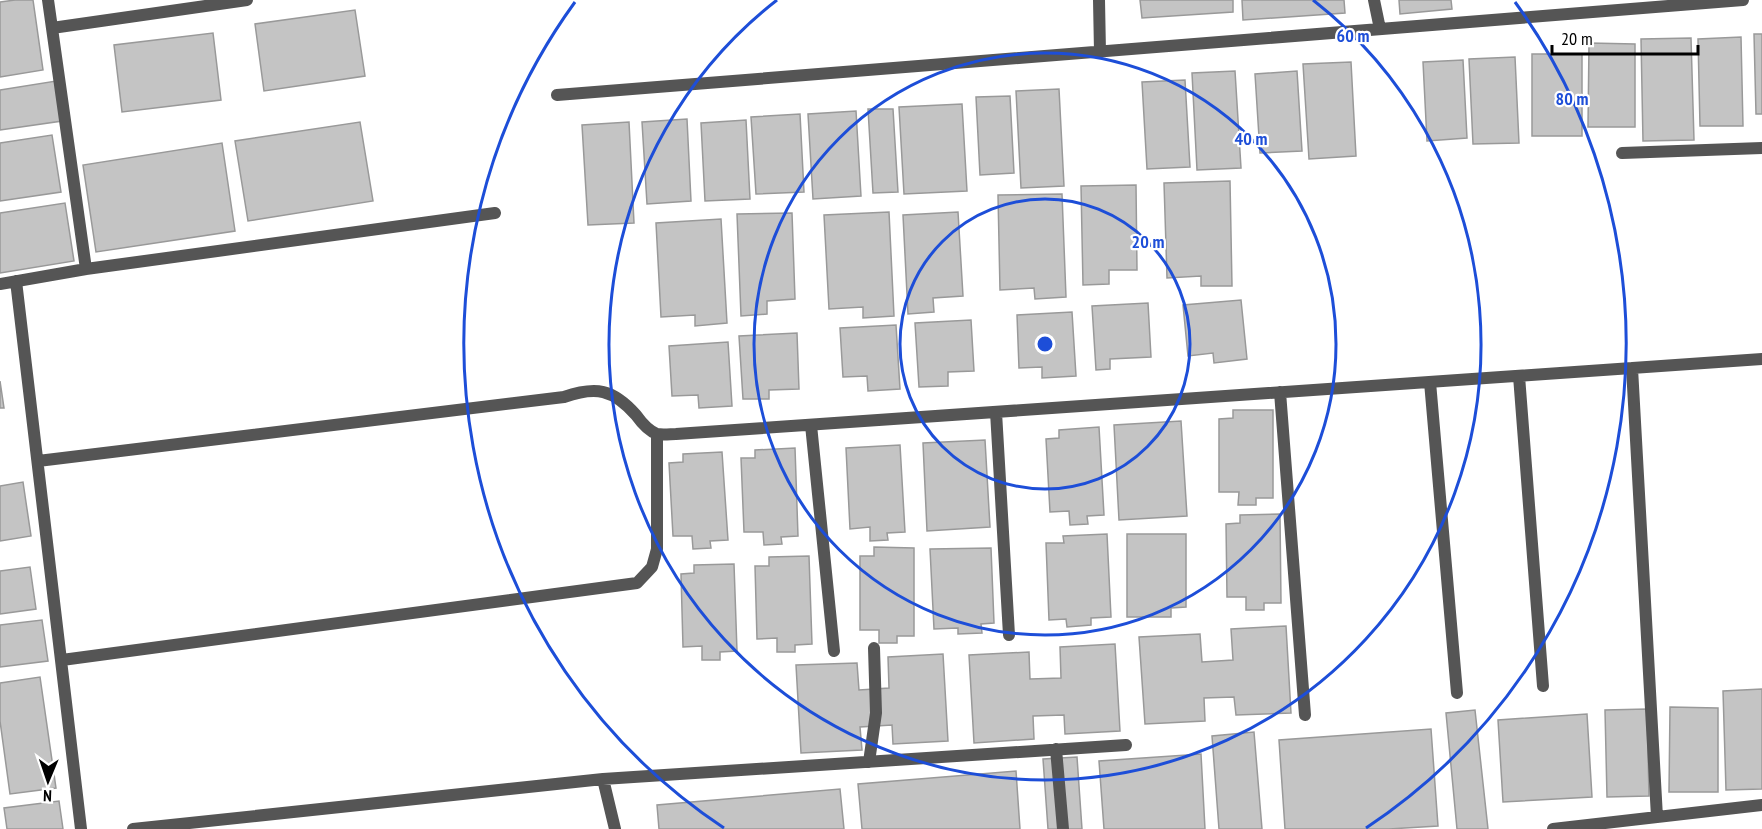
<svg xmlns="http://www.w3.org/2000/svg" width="1762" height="829" viewBox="0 0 1762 829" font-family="'PT Sans Narrow',sans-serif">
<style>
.building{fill:#c4c4c4;stroke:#999;stroke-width:1.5}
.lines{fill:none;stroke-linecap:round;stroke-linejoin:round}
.minor{stroke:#555;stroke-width:12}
.ring{fill:none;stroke:#1d4ed8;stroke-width:3}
.centre{fill:#1d4ed8;stroke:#fff;stroke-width:3}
.ring-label{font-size:18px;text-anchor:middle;font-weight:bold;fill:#1d4ed8;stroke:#fff;stroke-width:4.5;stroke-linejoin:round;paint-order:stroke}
</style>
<rect width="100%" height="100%" fill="#fff"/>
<path class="building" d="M15 0H33L43 70 0 77V2Z
M1140 0H1233V12L1142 18Z
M1242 0H1344L1345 13 1243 20Z
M1399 0H1451L1452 9 1400 14Z
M355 10 365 76 264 91 255 24Z
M213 33 221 100 122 112 114 45Z
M1754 34H1762V114H1756Z
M1741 37 1743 126H1700L1698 39Z
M1691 38 1694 140 1643 141 1641 39Z
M1589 43 1635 44V127H1588Z
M1532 54H1582V136H1532Z
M1515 57 1519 143 1473 144 1469 59Z
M1463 60 1467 138 1427 141 1423 62Z
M1351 62 1356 156 1309 159 1303 64Z
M1235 71 1241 168 1197 170 1192 73Z
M1297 71 1302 151 1260 153 1255 74Z
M1185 80 1190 167 1147 169 1142 82Z
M56 81 62 121 0 130V90Z
M1059 89 1064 186 1021 188 1016 91Z
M1010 96 1014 173 980 175 976 97Z
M962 104 967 191 904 194 899 107Z
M868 109H893L898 192 873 193Z
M856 111 861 196 813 199 808 114Z
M800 114 804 192 756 194 751 117Z
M687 119 691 201 647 204 642 122Z
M746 120 750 199 705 201 701 123Z
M360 122 373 201 248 221 235 141Z
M629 122 634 223 588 225 582 125Z
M52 135 61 192 0 201V143Z
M222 143 235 231 96 252 83 165Z
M1230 181 1232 286H1201V276L1167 278 1164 183Z
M1136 185 1137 270H1109V284L1083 285 1081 186Z
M1062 194 1066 297 1035 299 1034 288 1000 290 998 195Z
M65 203 74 261 0 273V213Z
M889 212 894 316 863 318V307L829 309 824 215Z
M958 212 963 296 933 298 934 312 908 314 903 215Z
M792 213 795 299 767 301V314L741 316 737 214Z
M721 219 727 323 695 326V315L661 317 656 223Z
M1241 300 1247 359 1214 363 1213 353 1188 356 1183 305Z
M1148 303 1151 357 1110 359V369L1096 370 1092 306Z
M1072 312 1076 376 1042 378V367L1019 368 1017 315Z
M971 320 974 371 948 372V386L919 387 915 323Z
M896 325 900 389 868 391 867 376 843 377 840 328Z
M797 333 799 389 769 390V399H743L739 336Z
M728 342 732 406 699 408 698 395 672 396 669 346Z
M0 381 4 408H0Z
M1233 410H1273V498H1256V505H1238L1239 492H1219V419L1233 418Z
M1181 421 1187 516 1119 520 1114 425Z
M1099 427 1104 515 1087 516 1088 524 1070 525 1069 511 1050 512 1046 439 1059 438V430Z
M985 440 990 527 927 531 923 443Z
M900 445 905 532 887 533 888 540 870 541V527L850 529 846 448Z
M795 448 798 536 781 537 782 544 764 545 763 532H744L741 458H755V450Z
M722 452 728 540 710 541 711 548 693 549 692 536H673L669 463 683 462V454Z
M23 482 31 536 0 541V486Z
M1280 514 1281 603H1264V610H1246V597H1227L1226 524 1240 523V515Z
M1107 534 1111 617 1091 618V625L1067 627 1066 619 1049 620 1046 543H1064L1063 536Z
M1127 534H1186V607L1171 608V617H1127Z
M874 547 914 548V636H897V643H879V630H860V556H874Z
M991 548 994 623 981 624 982 633 958 634V628L934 629 930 549Z
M809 556 812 644 795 645V652H777V638L757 639 755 566H769V557Z
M734 564 737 651 720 652V660H702V646L683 647 681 574 694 573V565Z
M30 567 36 609 0 614V571Z
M42 620 48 661 0 667V625Z
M1286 626 1291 713 1236 715 1234 697 1204 698 1205 721 1145 724 1139 637 1200 634 1202 662 1233 660 1231 629Z
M1115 644 1120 731 1065 734 1064 715 1033 716 1034 739 974 743 969 655 1029 652 1030 679 1061 678 1060 647Z
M943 654 948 741 893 744 892 725 860 727 862 750 801 753 796 665 857 663 859 690 889 688 888 657Z
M40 677 56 788 10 794 0 721V683Z
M1762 689V789L1726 790 1723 691Z
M1670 707 1718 708V792H1669Z
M1647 709 1649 796 1607 797 1605 710Z
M1475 710 1488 829H1457L1446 713Z
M1587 714 1592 797 1503 802 1498 720Z
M1431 729 1438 826 1389 829H1285L1279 740Z
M1254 732 1262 829H1219L1212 736Z
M1201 754 1205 829H1104L1099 761Z
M1077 757 1082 829H1048L1043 759Z
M1016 771 1020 829H862L858 784Z
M840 789 844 829H659L657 805Z
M59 801 63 829H7L4 808Z"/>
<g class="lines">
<path class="minor" d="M48 0 86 269
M1099 0 1100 52
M1374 0 1380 29
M52 28 247 0
M557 95 1743 0
M1622 153 1762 148
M16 281 81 829
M0 284 86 269 495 213
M1632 368 1657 817
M1519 376 1543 686
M1430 382 1457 693
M1280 392 1305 715
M996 412 1009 635
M811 425 834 651
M38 461 564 397C596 386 613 389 636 415 641 422 649 431 657 434 663 435 671 434 676 434L1762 359
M62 660 637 583 652 567 657 549V434
M1056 749 1063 829
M869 762 876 713 874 648
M603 779 615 829
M133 829 603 779 1126 745
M1553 829 1762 805"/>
</g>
<g class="ring">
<circle cx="1045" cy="344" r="145"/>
<circle cx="1045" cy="344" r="291"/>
<path d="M1313 0A436 436 0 1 1 777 0"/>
<path d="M724 828A581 581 0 0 1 575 2M1515 2A581 581 0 0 1 1366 828"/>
</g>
<circle cx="1045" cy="344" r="9" class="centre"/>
<g class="ring-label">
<text x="1353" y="42">60 m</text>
<text x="1572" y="105">80 m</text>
<text x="1251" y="145">40 m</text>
<text x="1148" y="248">20 m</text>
</g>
<g transform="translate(48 781) rotate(182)" stroke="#ffffff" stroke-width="4.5" paint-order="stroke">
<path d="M0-4.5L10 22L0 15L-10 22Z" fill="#000000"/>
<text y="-9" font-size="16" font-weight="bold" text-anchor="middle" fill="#000000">N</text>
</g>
<path d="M1552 45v9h146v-9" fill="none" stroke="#000000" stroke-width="3"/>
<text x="1561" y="45" font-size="18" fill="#000000" stroke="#ffffff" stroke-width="4.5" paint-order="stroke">20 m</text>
</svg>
